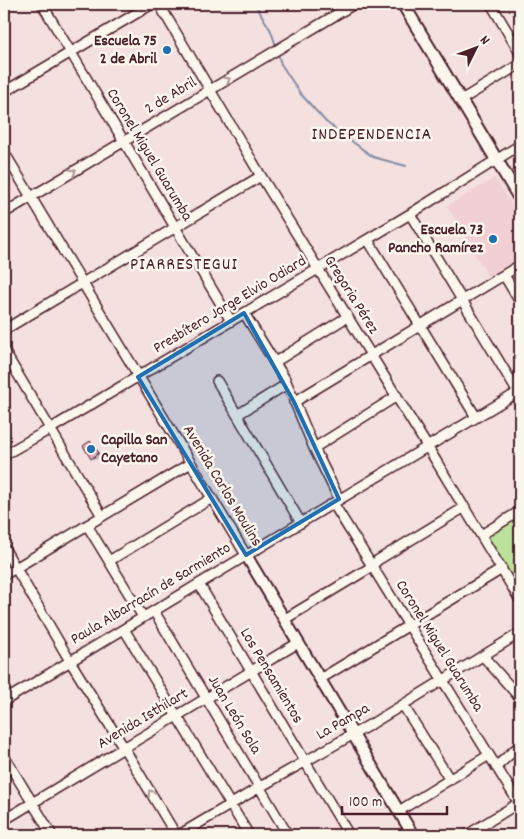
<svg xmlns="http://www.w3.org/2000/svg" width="524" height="839" viewBox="0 0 524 839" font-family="Dekko,sans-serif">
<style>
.built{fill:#f0d0d4}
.green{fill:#bce19b;stroke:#838063}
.shadow{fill:#0003}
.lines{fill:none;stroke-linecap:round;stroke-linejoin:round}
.stream{stroke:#848da5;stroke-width:2}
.building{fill:#e5acbe;stroke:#4a1f2b}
.minor-casing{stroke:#4a1f2b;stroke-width:12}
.tertiary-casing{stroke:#4a1f2b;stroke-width:14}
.secondary-casing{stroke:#4a1f2b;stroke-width:15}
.minor{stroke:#fbf7ec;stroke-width:9}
.tertiary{stroke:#fbf7ec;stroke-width:10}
.secondary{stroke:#fbf7ec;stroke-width:11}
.oneway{stroke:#ab9695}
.marked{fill:#1f6fb2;fill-opacity:0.2;stroke:#1f6fb2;stroke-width:4;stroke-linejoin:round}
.poi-dot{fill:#1f6fb2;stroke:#fbf7ec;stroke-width:2}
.labels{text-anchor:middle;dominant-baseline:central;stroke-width:5;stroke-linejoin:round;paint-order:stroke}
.poi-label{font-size:16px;font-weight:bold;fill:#4a1f2b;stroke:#fbf7ec;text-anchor:end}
.street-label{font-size:16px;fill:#4a1f2b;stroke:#fbf7ec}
.neighbourhood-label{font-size:18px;letter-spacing:1px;fill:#4a1f2b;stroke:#fbf7ec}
</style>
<rect width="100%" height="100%" fill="#f4e0de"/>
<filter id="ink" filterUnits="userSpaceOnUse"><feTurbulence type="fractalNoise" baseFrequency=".02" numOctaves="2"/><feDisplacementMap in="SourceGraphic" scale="10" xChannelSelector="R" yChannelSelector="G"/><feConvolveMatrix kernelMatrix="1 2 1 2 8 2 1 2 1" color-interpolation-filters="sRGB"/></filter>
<g filter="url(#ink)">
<path class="built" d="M495 178 520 218V259L489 278 447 206Z"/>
<path class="green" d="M520 515V593L486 536Z"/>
<path class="shadow" d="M314 4H334L324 10Z
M90 442 94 444 101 455 96 460 92 458Z"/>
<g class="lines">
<path class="stream" d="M255 4 271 31 276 46
M278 54 281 64 300 93 326 122 373 157 406 166"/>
</g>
<path class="building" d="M90 441 99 453 91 459 83 446Z"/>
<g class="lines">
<defs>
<path id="minor" d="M42 4 231 321
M159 4 261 176 427 446 520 600
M491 4 520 53
M4 92 152 4
M461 100 520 64
M4 152 246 555
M4 213 354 4
M410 214 520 396
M368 240 476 417
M504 275 520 302
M244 313 285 379 314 448 339 499
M4 330 261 176
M4 351 102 516
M275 362 347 317
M217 381 301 523
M294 402 520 265
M237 415 287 384
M314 448 397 396
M4 455 50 429 410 214 520 145
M333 503 520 805
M87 525 143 617
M481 535 520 511
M4 548 70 661 124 748 176 835
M109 561 212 498
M4 575 191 463
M199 584 349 835
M154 611 288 835
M285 619 368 569 378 560 465 507
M124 629 249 835
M483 656 520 698
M320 679 502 569
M4 701 520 391
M403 705 450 780
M4 756 52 835
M496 767 520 745
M399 811 489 755
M4 820 298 643
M179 835 260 787 373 723 520 633
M467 835 520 802"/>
<path id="tertiary" d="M246 555 413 835"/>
<path id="secondary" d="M403 4 520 199"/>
</defs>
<use href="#minor" class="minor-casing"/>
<use href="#tertiary" class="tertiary-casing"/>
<use href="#secondary" class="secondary-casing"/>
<use href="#minor" class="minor"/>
<use href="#tertiary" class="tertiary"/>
<use href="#secondary" class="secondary"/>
</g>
<defs><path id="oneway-chevron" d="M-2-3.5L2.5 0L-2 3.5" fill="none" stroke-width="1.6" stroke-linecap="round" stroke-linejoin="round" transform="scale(1.25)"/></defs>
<g class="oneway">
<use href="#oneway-chevron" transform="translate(227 80) rotate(-31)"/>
<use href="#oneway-chevron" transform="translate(73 172) rotate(-31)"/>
<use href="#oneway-chevron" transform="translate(151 793) rotate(-121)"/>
</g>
</g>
<path class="marked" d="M244 313 294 402 339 499 246 555 138 377Z"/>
<g class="poi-dot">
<circle cx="167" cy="50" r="5"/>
<circle cx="493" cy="239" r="5"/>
<circle cx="91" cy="449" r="5"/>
</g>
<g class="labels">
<g class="poi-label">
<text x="157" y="41">Escuela 75<tspan x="157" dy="18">2 de Abril</tspan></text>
<text x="483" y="230">Escuela 73<tspan x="483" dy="18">Pancho Ramírez</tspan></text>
<text x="101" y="440" text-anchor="start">Capilla San<tspan x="101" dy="18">Cayetano</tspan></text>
</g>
<g class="street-label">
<text transform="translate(171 96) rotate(-31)">2 de Abril</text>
<text transform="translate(149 155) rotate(59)">Coronel Miguel Guarumba</text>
<text transform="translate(351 295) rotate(58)">Gregoria Pérez</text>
<text transform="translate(230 305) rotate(-31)">Presbítero Jorge Elvio Odiard</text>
<text transform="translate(222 486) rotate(59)">Avenida Carlos Moulins</text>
<text transform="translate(151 594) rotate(-31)">Paula Albarracín de Sarmiento</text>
<text transform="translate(439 646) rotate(58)">Coronel Miguel Guarumba</text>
<text transform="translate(271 676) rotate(59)">Los Pensamientos</text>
<text transform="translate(234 715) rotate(59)">Juan León Sola</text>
<text transform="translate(143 719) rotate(-31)">Avenida Isthilart</text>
<text transform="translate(343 722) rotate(-30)">La Pampa</text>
</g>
<g class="neighbourhood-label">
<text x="372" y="135">INDEPENDENCIA</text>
<text x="184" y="265">PIARRESTEGUI</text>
</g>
</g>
<rect width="524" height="839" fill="none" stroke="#fbf7ec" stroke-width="20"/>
<rect x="10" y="10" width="504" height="819" fill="none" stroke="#4a1f2b" stroke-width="2" filter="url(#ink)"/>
<g transform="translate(476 48) rotate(48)" stroke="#fbf7ec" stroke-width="4" paint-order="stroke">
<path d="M0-4L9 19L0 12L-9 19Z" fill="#4a1f2b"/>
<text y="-8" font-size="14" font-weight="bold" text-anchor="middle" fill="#4a1f2b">N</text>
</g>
<path d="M342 806v8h105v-8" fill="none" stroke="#4a1f2b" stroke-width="2.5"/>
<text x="349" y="806" font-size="15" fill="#4a1f2b" stroke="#fbf7ec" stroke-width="4" paint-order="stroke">100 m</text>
</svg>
